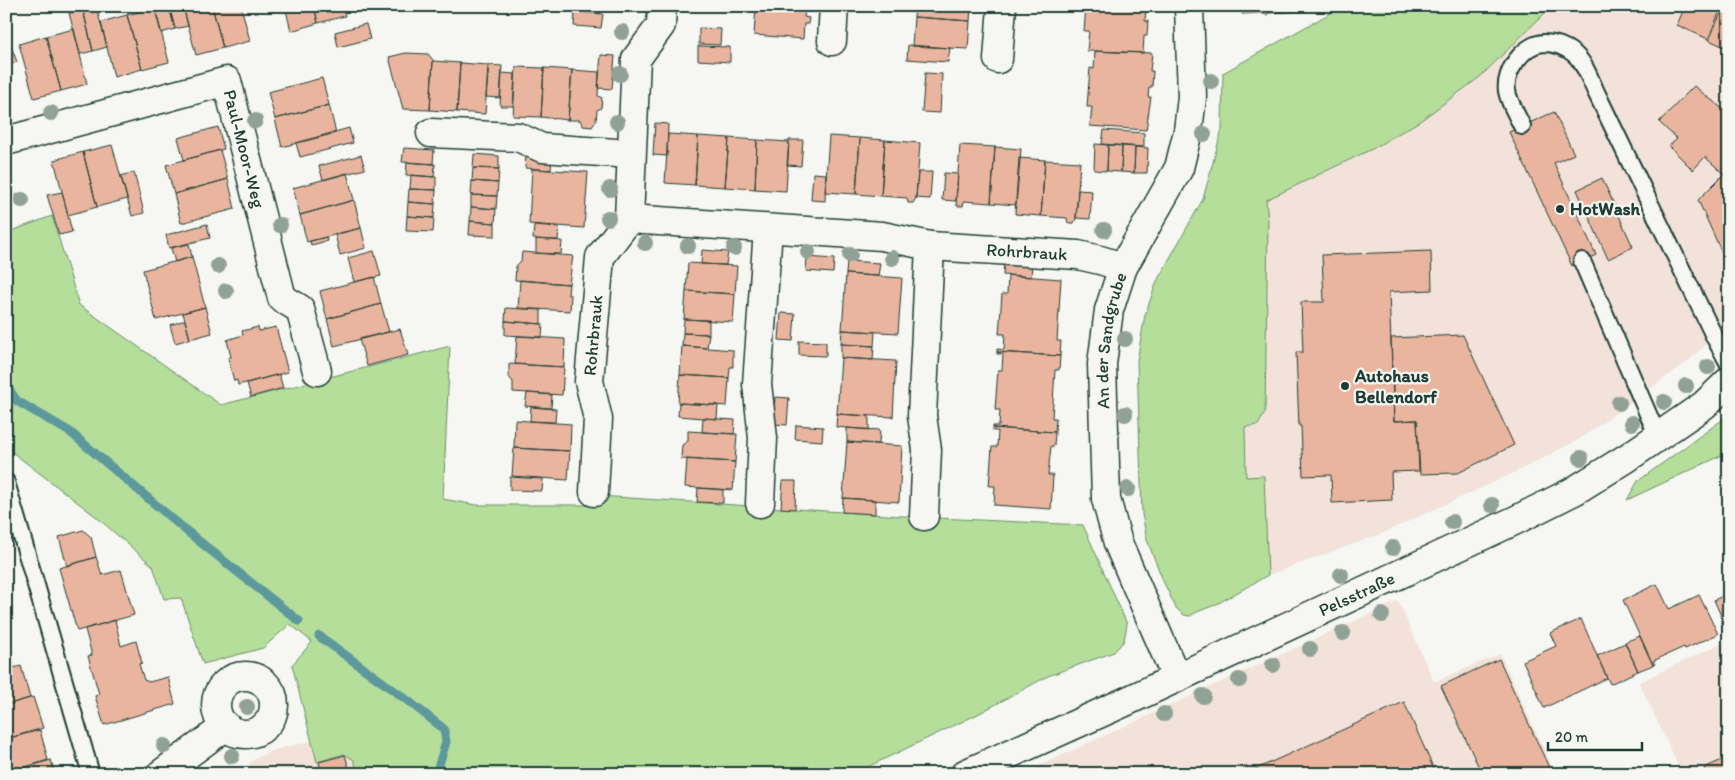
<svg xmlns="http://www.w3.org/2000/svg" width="1735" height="780" viewBox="0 0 1735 780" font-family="Itim,sans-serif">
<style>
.built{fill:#f2e2d9}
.green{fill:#b5de9b;stroke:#6a8e68}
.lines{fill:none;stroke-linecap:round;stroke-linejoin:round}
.stream{stroke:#5d999c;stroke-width:9}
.building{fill:#eab59e;stroke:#1f3d34}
.lane-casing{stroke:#1f3d34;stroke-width:20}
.street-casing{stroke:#1f3d34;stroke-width:31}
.secondary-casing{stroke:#1f3d34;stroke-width:31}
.lane{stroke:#f6f6f2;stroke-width:16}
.street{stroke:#f6f6f2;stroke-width:28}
.secondary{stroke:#f6f6f2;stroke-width:28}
.tree{fill:#90a295}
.poi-dot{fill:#1f3d34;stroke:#f6f6f2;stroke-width:2}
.labels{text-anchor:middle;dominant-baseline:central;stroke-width:4.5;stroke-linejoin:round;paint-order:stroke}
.street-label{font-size:18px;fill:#1f3d34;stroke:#f6f6f2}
.poi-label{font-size:18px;font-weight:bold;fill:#1f3d34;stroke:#f6f6f2;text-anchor:start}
</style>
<rect width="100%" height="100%" fill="#f6f6f2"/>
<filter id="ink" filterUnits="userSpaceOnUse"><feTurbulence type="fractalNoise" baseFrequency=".02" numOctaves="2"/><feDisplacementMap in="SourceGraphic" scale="10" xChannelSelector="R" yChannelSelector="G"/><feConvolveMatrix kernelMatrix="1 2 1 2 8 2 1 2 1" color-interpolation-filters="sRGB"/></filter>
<g filter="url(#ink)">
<path class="built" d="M1552 6H1729V323L1687 362 1578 440 1522 469 1381 534 1268 575 1264 476 1246 477 1245 427 1258 425 1265 413 1268 222 1266 200 1372 149 1480 77Z
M1398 601 1434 682 1500 654 1555 774H1021Z
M1729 640V774H1682L1639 682Z
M312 741 317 762 344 754 354 760 358 774H252L249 763 258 757 275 750Z"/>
<path class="green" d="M1343 6H1552L1480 77 1420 121 1372 149 1266 200 1268 222 1265 413 1258 425 1245 427 1246 477 1264 476 1268 575 1215 605 1197 612 1190 616 1184 615 1176 608 1164 583 1147 540 1142 514 1137 361 1145 315 1157 281 1203 199 1222 129 1223 73Z
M52 216 79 305 221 405 450 346 443 499 476 505H598L599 496 917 517 1083 525 1127 624 1124 641 1114 652 1048 676 976 715 853 774H358L354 760 344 754 317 762 292 665 312 642 290 624 263 648 203 664 181 598 164 599 153 566 94 515 12 452 6 434V233Z
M1729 415V452L1627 500 1638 481Z"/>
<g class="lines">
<path class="stream" d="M6 385 17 401 70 432 189 533 299 621
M319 636 407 700 444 729 446 742 436 774"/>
</g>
<path class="building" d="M96 6 107 47 93 51 83 10Z
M154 6H169L175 29 161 33Z
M169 6H183L188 26 175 29Z
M183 6H212L223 48 196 55Z
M212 6H241L250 41 223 48Z
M285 6H314L318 23 291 31Z
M314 6H342L345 16 318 23Z
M575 6H601V13L575 11Z
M749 6H805V10Z
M915 6H971L970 21 914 17Z
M1086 6H1149V11L1146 10 1145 21H1148L1147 36H1144L1143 53 1087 51 1089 31H1084Z
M1244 6H1304V11L1268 13 1267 15 1260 13 1242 14Z
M1685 6H1722L1708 39 1677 25Z
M1724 6H1729V49L1709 40Z
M756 7 805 10 804 17 809 18 808 24H804L803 39 754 35Z
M155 8 169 62 142 69 127 15Z
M83 10 93 51 80 54 69 13Z
M575 12 603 14 601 28 574 26Z
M127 15 142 69 114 77 101 22Z
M914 17 970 21 968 49 912 46Z
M366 24 370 39 338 47 335 32Z
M699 28 721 29 720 45 699 44Z
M74 29 87 84 61 91 46 36Z
M6 33 17 62 6 66Z
M46 36 61 91 34 98 19 44Z
M908 45 950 48 948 62 907 59Z
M698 46 730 47V62L698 60Z
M1095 51 1152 53 1150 71H1153L1152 87H1149L1148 97H1151L1146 130 1090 126 1092 107H1087L1090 68 1094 69Z
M406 53 428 54 433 60 430 110 403 109 389 57Z
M601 55 615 56 612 89 598 88Z
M433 61 460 63 457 112 430 110Z
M460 63 488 65 485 114 457 112Z
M489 65 502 66 500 98 486 97Z
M516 67 544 68 541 117 513 116Z
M544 68 572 70 568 120 541 117Z
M572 70 599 72 598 96 602 98 601 108 597 110 596 121 592 127 583 126 580 120H568Z
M502 73 515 74 513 106H500Z
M925 73 942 74 940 113 922 112Z
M322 78 329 105 275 119 268 92Z
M1694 86 1729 114V262L1727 264 1698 200 1724 174 1705 157 1693 170 1669 146 1677 139 1659 122Z
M329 105 336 133 282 147 275 119Z
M1554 112 1574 154 1554 163 1596 255 1572 266 1509 132Z
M655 123 668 124 667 156 653 155Z
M218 127 224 149 184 160 178 138Z
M349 128 353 143 300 157 296 143Z
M1104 130 1144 133V147L1102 144Z
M668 134 698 136 695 185 665 183Z
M698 136 729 138 725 187 695 185Z
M829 136 860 138 856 194 825 192Z
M729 138 757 140 755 189 725 187Z
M860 138 885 140 881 196 856 194Z
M757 140 789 142 786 191 755 189Z
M789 140H803L801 166 787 165Z
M885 140 920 143 916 198 913 203H908L907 198 881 196Z
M1095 144 1108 145 1107 171 1094 170Z
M112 145 127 199 97 207 83 152Z
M960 145 995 147 991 203 964 201 963 206H957L956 201Z
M1108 145 1122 146 1121 172 1107 171Z
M1122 146 1135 147 1134 173 1121 172Z
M995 147 1021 149 1016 205 991 203Z
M1135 147 1148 148 1147 173H1134Z
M404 148 434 150 433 164 402 162Z
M220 150 228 179 174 194 166 165Z
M83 152 97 207 68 215 54 160Z
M474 154 499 156V169L473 168Z
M526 154 552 156 551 170 525 168Z
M361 155 365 169 323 180 319 166Z
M1019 158 1045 160 1041 216 1015 214Z
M1045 160 1080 162 1076 218 1074 223H1068L1067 218 1041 216Z
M407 162 435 164 434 177 406 175Z
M473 168 499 169 498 183 472 181Z
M532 169 588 172 584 228 529 224Z
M134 172 144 213 132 216 121 176Z
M918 172H932L930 199 916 198Z
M347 173 354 200 300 215 293 188Z
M813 173 826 174 825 201 811 200Z
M944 173 958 174 956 201 942 200Z
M411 175 436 177V190L410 189Z
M1602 178 1633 247 1608 259 1577 190Z
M228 179 235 209 181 223 174 194Z
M472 181 498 183 497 196 471 195Z
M409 189 436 190 435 204 408 202Z
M1078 190 1092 191 1090 219 1076 218Z
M62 192 72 232 59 235 47 195Z
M471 195 497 196 496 209 471 207Z
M354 200 361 228 307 242 300 215Z
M408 202 435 204 434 218 407 216Z
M471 207 496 209 495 223 470 221Z
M407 216 434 218 433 232 406 231Z
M470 221 495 223V236L469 235Z
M207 224 210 238 169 248 166 235Z
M534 225 559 227 558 240 533 239Z
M361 228 366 248 340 255 335 234Z
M326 237 327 241 311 245 310 241Z
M536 239 562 241 561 254 536 253Z
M189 244 192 257 175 262 171 248Z
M702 250 728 252 726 265 701 264Z
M374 251 381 276 354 282 348 258Z
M1431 251 1432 290 1389 292 1394 421 1417 420 1419 471 1391 472 1392 500 1332 503 1331 475 1303 476 1301 426H1299L1296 352H1303L1301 302H1324L1322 255Z
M522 252 573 256 569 284 515 280 516 266 521 261Z
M192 257 205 307 156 320 143 270Z
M807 257 834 259 833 273 806 271Z
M847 261 880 263 878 276 846 274Z
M1004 262 1032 264 1031 277 1003 275Z
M688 263 737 266 735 294 686 291Z
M846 274 902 278 898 333 842 330Z
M1008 275 1061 279 1057 341H1061L1060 356 997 352V349L1004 350 1005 334H999L1002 294H1007Z
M374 277 381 304 327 319 320 291Z
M520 280 569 284 568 295H571L570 311 518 308Z
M686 291 735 294 733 322 684 319Z
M381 304 389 332 334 346 327 319Z
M205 307 212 333 190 339 183 313Z
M506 308 541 310V324L505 321Z
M781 313 795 314 793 341 779 340Z
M684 319 709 320V334L683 333Z
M185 320 190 339 175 343 170 325Z
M505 321 543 324 542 337 505 335Z
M258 327 259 331 276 327 288 372 238 385 237 380 234 381 228 358 231 357 227 340 243 335 242 331Z
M400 329 408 355 367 366 359 339Z
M842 330 875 332 874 346 841 344Z
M683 333 709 334 707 348 682 346Z
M1463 335 1514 445 1458 473 1420 474 1417 420 1394 421 1391 338Z
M517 336 565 339 564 367 515 364Z
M799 341 826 342V356L799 355Z
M841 344 874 346 873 360 841 358Z
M682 346 733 350V367H730L729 378 680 375Z
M997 352 1060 356 1059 370H1055L1052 418H1056L1055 432 993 428V426H999L1000 410H995L998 370H1002L1003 354H997Z
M841 358 896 361 893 417 837 414Z
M509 364 564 367 562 395 513 392V382L509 377Z
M279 374 283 388 251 397 247 383Z
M680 375 729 378 727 406 678 403Z
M527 393 552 395 551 408 525 406Z
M775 397 789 398 787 425 773 424Z
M679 403 718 405 717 419 678 416Z
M531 407 556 409 555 422 530 421Z
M837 414 869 416V430L836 427Z
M703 418 735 420 734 434 702 432Z
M515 420 571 424 570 451 514 448Z
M796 425 823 427 822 441 795 439Z
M847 428 880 430 879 444 847 442Z
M993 428 1055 432 1054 446H1051L1048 475H1053L1051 509 994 505 995 486H989L992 447H997L998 431H993Z
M688 431 737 434 735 462 681 459 682 445 688 441Z
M847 442 902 446 899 502 843 498Z
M514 448 570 451 568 480 512 476Z
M687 459 735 462 733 490 685 487Z
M510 477 543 479 542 491 510 490Z
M783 481H796L795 509 781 508Z
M698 488 723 490V503L697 502Z
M843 498 875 500V514L842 512Z
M83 530 91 537 96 557 67 566 59 537Z
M96 557 102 575 121 570 134 615 77 631 59 568Z
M1657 584 1669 609 1699 595 1718 634 1685 649 1684 647 1653 661 1655 664 1653 665 1623 600Z
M1729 593V626L1726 627 1714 600Z
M1581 619 1607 678 1544 708 1523 661 1556 646 1550 633Z
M115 620 121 646 136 641 142 663 139 664 144 680 149 682 168 677 175 704 104 725 95 696 99 694 88 656 92 655 85 629Z
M1640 636 1653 665 1638 671 1625 642Z
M6 640 14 668 6 670Z
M1625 643 1638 671 1610 684 1597 656Z
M1499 659 1552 774H1482L1441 686Z
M21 666 30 698 6 705V670Z
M33 697 43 728 6 739V705Z
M1404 702 1436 774H1245Z
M40 730 48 760 6 773V739Z
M345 755 349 769 331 774H322L319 762Z
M1729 757V774H1706L1704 768Z
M51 760 55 774H6V773Z
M349 769 351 774H331Z"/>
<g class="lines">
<defs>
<path id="lane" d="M1522 126C1517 115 1509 103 1507 91 1504 72 1523 44 1544 43 1554 43 1565 47 1573 53 1584 61 1590 79 1596 92L1715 338 1729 364
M1582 261 1658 437
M6 482 91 774"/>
<g id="street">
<path id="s1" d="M662 6 661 25 636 59 629 219 882 236 930 246 1078 255 1100 260 1123 267"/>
<path d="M832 41 834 6"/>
<path d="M998 59 1002 6"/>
<path d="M431 133 518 137 542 148 631 154"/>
<path id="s2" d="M6 141 227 81 282 298 300 309 317 371"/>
<path id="s3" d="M594 492 598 419 589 381 600 257 629 219"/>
<path d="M760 503 763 438 757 384 768 229"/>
<path d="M924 516 927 450 922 416 930 246"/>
<circle cx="245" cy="705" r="29"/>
<path id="s4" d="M1176 677 1118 543 1106 499 1102 364 1109 310 1123 267 1179 168 1188 131 1192 97 1189 6"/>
<path d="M161 774 226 726"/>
</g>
<g id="secondary">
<path id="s5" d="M965 774 1125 702 1516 520 1574 491 1627 458 1704 405 1729 381"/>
</g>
</defs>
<use href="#lane" class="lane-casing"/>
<use href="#street" class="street-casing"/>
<use href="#secondary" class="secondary-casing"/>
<use href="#lane" class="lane"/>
<use href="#street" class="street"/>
<use href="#secondary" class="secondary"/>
</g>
<g class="tree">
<circle cx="622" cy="32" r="8"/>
<circle cx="620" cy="74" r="8"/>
<circle cx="1211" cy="81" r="8"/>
<circle cx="51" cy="113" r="8"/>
<circle cx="255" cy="121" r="8"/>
<circle cx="617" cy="122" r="8"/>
<circle cx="1204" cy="134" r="8"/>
<circle cx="610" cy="189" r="8"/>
<circle cx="22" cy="200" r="8"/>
<circle cx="608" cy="218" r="8"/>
<circle cx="280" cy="225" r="8"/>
<circle cx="1104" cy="230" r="8"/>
<circle cx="645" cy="243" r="8"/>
<circle cx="688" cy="246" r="8"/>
<circle cx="734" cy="248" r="8"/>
<circle cx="808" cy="252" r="8"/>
<circle cx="850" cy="255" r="8"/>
<circle cx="892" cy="258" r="8"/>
<circle cx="218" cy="266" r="8"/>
<circle cx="226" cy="291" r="8"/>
<circle cx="1125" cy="339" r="8"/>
<circle cx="1708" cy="367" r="8"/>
<circle cx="1686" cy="386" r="8"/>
<circle cx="1664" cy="402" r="8"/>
<circle cx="1619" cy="403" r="8"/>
<circle cx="1125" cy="414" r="8"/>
<circle cx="1632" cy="423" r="8"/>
<circle cx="1581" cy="458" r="8"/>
<circle cx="1128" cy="489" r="8"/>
<circle cx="1492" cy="505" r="8"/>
<circle cx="1452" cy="522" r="8"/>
<circle cx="1393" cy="548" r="8"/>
<circle cx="1341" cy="575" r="8"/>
<circle cx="1382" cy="615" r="8"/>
<circle cx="1343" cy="633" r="8"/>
<circle cx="1310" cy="649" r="8"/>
<circle cx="1273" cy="665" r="8"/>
<circle cx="1239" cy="680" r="8"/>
<circle cx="1203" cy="696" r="8"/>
<circle cx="247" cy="707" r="8"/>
<circle cx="1164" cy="714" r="8"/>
<circle cx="164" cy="746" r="8"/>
<circle cx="232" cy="756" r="8"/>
</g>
</g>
<g class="poi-dot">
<circle cx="1560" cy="209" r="5"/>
<circle cx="1345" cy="386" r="5"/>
</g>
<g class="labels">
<g class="street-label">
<text stroke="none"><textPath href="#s2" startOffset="299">Paul-Moor-Weg</textPath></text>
<text stroke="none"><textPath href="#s1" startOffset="621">Rohrbrauk</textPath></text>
<text stroke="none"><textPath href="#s3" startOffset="158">Rohrbrauk</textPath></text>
<text stroke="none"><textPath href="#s4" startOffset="351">An der Sandgrube</textPath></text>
<text stroke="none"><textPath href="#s5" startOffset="431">Pelsstraße</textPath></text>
</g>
<g class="poi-label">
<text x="1570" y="209">HotWash</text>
<text x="1355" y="376">Autohaus<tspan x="1355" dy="21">Bellendorf</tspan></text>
</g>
</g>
<rect width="1735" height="780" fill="none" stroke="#f6f6f2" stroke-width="25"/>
<rect x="12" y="12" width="1710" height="755" fill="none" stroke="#1f3d34" stroke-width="2" filter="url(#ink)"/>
<path d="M1548 742v8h94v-8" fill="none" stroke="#1f3d34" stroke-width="2.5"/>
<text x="1555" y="742" font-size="15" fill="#1f3d34" stroke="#f6f6f2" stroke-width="4" paint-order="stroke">20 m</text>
</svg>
